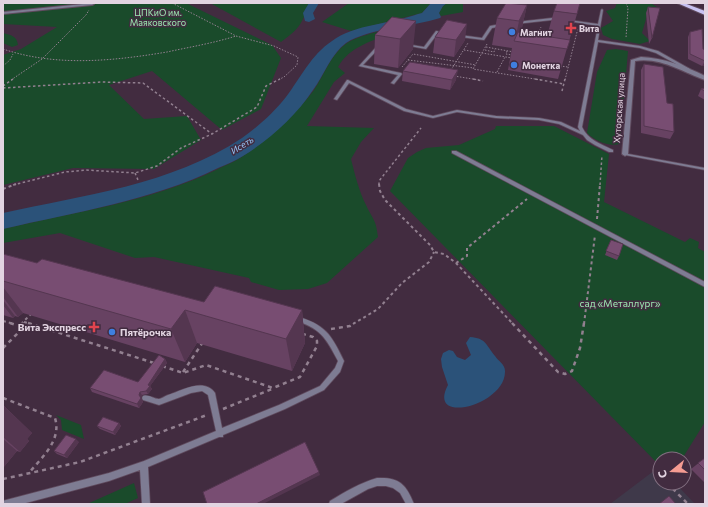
<svg xmlns="http://www.w3.org/2000/svg" width="708" height="507" viewBox="0 0 708 507" font-family="Commissioner,sans-serif">
<style>
.education{fill:#3f394a}
.green{fill:#1a4b2b}
.water{fill:#2b5279}
.lines{fill:none;stroke-linecap:round;stroke-linejoin:round}
.river{fill:#2b5279;fill-rule:evenodd}
.lane-casing{stroke:#5f4a5d;stroke-width:1.5}
.street-casing{stroke:#5f4a5d;stroke-width:2}
.primary-casing{stroke:#5f4a5d;stroke-width:2}
.path-far3{stroke:#928090;stroke-width:1;stroke-dasharray:1.5 1.5;stroke-linecap:butt}
.path-far2{stroke:#928090;stroke-width:1.5;stroke-dasharray:2.5 2.5;stroke-linecap:butt}
.path-far1{stroke:#928090;stroke-width:2;stroke-dasharray:3 3;stroke-linecap:butt}
.path{stroke:#928090;stroke-width:2.5;stroke-dasharray:4 4;stroke-linecap:butt}
.lane{fill:#7e7c93;fill-rule:evenodd}
.street{fill:#7e7c93;fill-rule:evenodd}
.primary{fill:#c8c2f2;fill-rule:evenodd}
.wall{fill:#674262}
.shaded-wall{fill:#543650}
.building{fill:#784d72;stroke:#543650}
.health-dot{fill:#e0444e;stroke:#422c40;stroke-width:1.5}
.shop-dot{fill:#3f7fe0;stroke:#422c40;stroke-width:1.5}
.labels{text-anchor:middle;dominant-baseline:central;stroke-width:3;stroke-linejoin:round;paint-order:stroke}
.far-park-label{font-size:9px;fill:#9be8b0;stroke:#422c40}
.far-poi-label{font-size:9px;font-weight:bold;fill:#e2d4e1;stroke:#422c40;text-anchor:start}
.far-street-label{font-size:9px;fill:#e2d4e1;stroke:#422c40}
.far-water-label{font-size:9px;font-style:italic;fill:#98c8fa;stroke:#422c40}
.park-label{font-size:10px;fill:#9be8b0;stroke:#422c40}
.poi-label{font-size:10px;font-weight:bold;fill:#e2d4e1;stroke:#422c40;text-anchor:end}
</style>
<rect width="100%" height="100%" fill="#422c40"/>
<path class="education" d="M659 467 660 483H675L695 504H610Z"/>
<path class="green" d="M3 3H186L272 45 281 58 261 109 222 130 152 71 109 85 144 119 187 116 201 140 154 169 73 168 3 185V55L21 49 57 27 3 24Z
M210 3H312C305 9 307 12 303 19 298 30 290 35 281 42Z
M349 3H431L422 13 414 15 351 31 322 22Z
M447 3H463V12L441 16 439 13 443 6Z
M617 3H651L661 10 648 12 642 33 650 41 640 44 612 39 603 35 601 28 613 21 606 11 615 8Z
M387 29 395 34C374 39 349 47 338 67L345 73 334 82 307 126 374 128 361 142 351 159C355 175 359 191 366 205 373 220 376 219 378 237L327 283 308 289 279 290 251 282 249 278 154 257 135 258 60 233 3 243V229C74 212 150 202 216 170 225 165 235 162 243 156 268 140 296 114 314 90 324 75 331 54 347 43 358 36 374 33 387 29Z
M3 33C11 35 17 36 18 45L12 47 3 43Z
M616 49 628 51 620 144C608 147 595 141 587 133L597 72 607 50Z
M496 126H554L609 154 604 202 685 242 690 238 699 242 698 248 705 252V422L682 459H660V466L390 191 408 158 417 152 426 148 459 145 495 129Z
M56 415 81 425 84 439 62 430 61 420Z
M134 483 138 498 125 504H87Z"/>
<path class="water" d="M431 3H447L443 6 439 13 441 17 440 18C413 27 369 28 346 43 331 54 324 75 313 90 296 116 269 140 243 156 235 161 227 164 218 168 151 201 75 212 3 229V213C84 195 171 185 242 138 258 127 274 112 286 97 301 77 311 55 332 41 355 24 391 24 418 14L422 13Z
M470 337C486 338 486 345 495 356 498 361 505 364 505 371 506 405 426 426 448 385L442 367 441 359 443 353 449 350 453 351 457 357 465 360 471 355 466 343Z"/>
<g class="lines">
<path class="river" d="M309 3H319L313 13 315 19 309 22 305 21 303 13Z"/>
<defs>
<path id="lane" d="M602 9 603 10 598 40 640 46 658 51 690 69 687 70 656 53 640 48 598 42 582 127C588 140 601 144 613 150V152H609L595 145 587 140 583 135 559 124 539 120 496 118 457 112 433 118 404 111 349 83 337 100 334 99 347 80H348L406 109 433 116 457 110 496 116 539 118 561 122 580 131 578 127 598 26 568 21 569 20 598 24 601 10Z
M552 18 560 20 559 21 552 20 516 24 515 23 516 22Z
M501 24 503 25 502 26 492 28 484 40 460 37 458 36 460 35 482 38 490 26Z
M436 31 447 33 445 34 438 33 426 49 404 45 406 44 424 47Z
M378 45 381 46 363 65 401 73 402 74 394 84 391 83 398 75 359 66Z
M452 151H456L705 282V287L452 153Z
M623 153 705 168V170L625 155H623Z
M293 316H295C325 324 331 334 344 361L340 372 324 390 285 409 223 435V437H219L148 467 150 504H142L140 470 109 481 22 504H3V501L6 500 109 473 144 461 216 431 208 395 202 391 191 393 159 405 143 400 142 398 143 396C149 394 153 399 159 399 161 399 165 396 168 395 181 391 204 377 215 393L222 428 279 405 320 386 335 368 338 361C325 336 320 328 293 320L292 318Z
M377 478C399 477 406 484 414 504H406L400 493 393 488 386 486H377L368 489 341 504H329L330 501C345 492 360 483 377 478Z"/>
<path id="street" d="M93 3 94 4 92 5 3 14V12Z
M641 57C664 58 685 66 705 76V80C682 72 661 57 635 61L628 154 625 156 622 154 631 60Z"/>
<path id="primary" d="M677 3H684L705 11V15Z"/>
</defs>
<use href="#lane" class="lane-casing"/>
<use href="#street" class="street-casing"/>
<use href="#primary" class="primary-casing"/>
<path class="path-far3" d="M172 3 236 36 274 46 298 57 297 65 284 77 278 80
M626 3 628 8 626 38
M521 30 526 31 524 35
M526 31 538 33
M537 36 541 27
M487 44 473 69 541 80
M486 47 514 52
M3 49C56 67 113 61 167 52 190 47 214 43 236 36
M464 50 512 58
M485 50 494 52 495 49
M507 51 506 54 512 55
M408 60 474 68
M3 66 10 60 13 54
M560 66 568 67
M402 67 413 54 476 65
M451 70 468 43
M497 72 505 57
M454 76 479 80
M11 80 42 59 86 15 89 10
M565 80 578 28"/>
<path class="path-far2" d="M473 79 483 81
M535 79 564 84
M3 86 13 79
M3 88 102 82 143 83 212 134
M562 91 565 79
M135 173 138 180
M13 185 65 172 86 170 135 173 157 166 181 148 212 134 257 107 266 86 280 79
M379 185V181L421 128
M600 185 602 155"/>
<path class="path-far1" d="M379 184 380 191 385 200 430 245 434 252 444 254 456 263 513 324
M3 189 16 184
M597 219 600 184
M456 263 467 256V248L527 199
M3 321 14 324
M24 322 31 324
M21 324 32 313
M353 324 378 309 402 283 429 262 434 252
M584 324 595 235"/>
<path class="path" d="M10 323 19 326 22 323
M28 323 154 363
M512 323 558 372 565 374 572 371 580 348 584 323
M331 329 350 326 354 323
M3 348 24 327 19 326
M162 366 183 373 206 365 273 388 300 377 317 346V341L313 337 303 334
M183 372 203 342
M3 398 55 418C62 441 41 458 28 474
M223 409 272 389
M3 479 80 462 207 415
M667 483 688 504"/>
<use href="#lane" class="lane"/>
<use href="#street" class="street"/>
<use href="#primary" class="primary"/>
</g>
<path class="wall" d="M527 5 521 32 547 36 554 11 577 14 558 79 508 70 512 48 492 45 497 18Z
M648 7 652 38 649 44 646 13Z
M392 17 413 49 398 68 374 64 375 35Z
M690 32 703 49 705 50V66H702L688 59V37Z
M435 37 465 40 454 57 433 53Z
M644 64 667 103 674 132 670 139 641 133V70Z
M403 71 456 80 450 90 402 81Z
M705 88V100L698 96 701 89Z
M611 240 619 256 617 260 605 255Z
M3 254 37 263 204 302 302 310 305 343 292 371 197 343 185 362 23 313 18 317 15 316 13 318 3 315Z
M165 359 167 363 150 386 152 389 148 394 142 395 141 398 143 402 139 408 92 392 90 388 138 382Z
M3 405 32 433 27 439 29 441 20 452 17 451 3 468Z
M119 423 121 426 115 435 100 429 97 426Z
M79 442 67 458 57 454 54 451Z
M705 458V483L691 469Z"/>
<path class="shaded-wall" d="M527 5 521 32 515 41 519 21Z
M416 21 413 49 398 68 400 39Z
M467 24 465 40 454 57 456 40Z
M705 61V66H702Z
M458 70 456 80 450 90 452 80Z
M3 287 23 313 18 317 3 297Z
M3 300 15 316 13 318 3 305Z
M185 310 197 343 185 362 171 329Z
M302 310 305 343 292 371 286 339Z
M165 359 167 363 150 386 152 389 148 394 146 391 148 385Z
M140 392 142 395 141 399 139 395Z
M141 398 143 402 139 408 137 404Z
M3 405 32 433 27 439 29 441 20 452 3 437Z
M119 423 121 426 115 435 113 432Z
M3 439 17 451 3 468Z
M76 439 79 442 67 458 64 455Z
M319 472 320 475 263 504H256Z"/>
<path class="building" d="M506 3 527 5 519 21 497 18Z
M557 3H580L577 14 554 11Z
M648 7 660 8 652 38Z
M392 17 416 21 400 39 375 35Z
M447 20 467 24 456 40 435 37Z
M702 29 703 49 705 50V61L690 54V32Z
M518 32 570 40 567 49 514 41Z
M410 62 458 70 452 80 403 71Z
M644 64 663 67 667 103 673 104 674 132 644 126Z
M705 88V91L701 89Z
M611 240 623 244 619 256 606 251Z
M3 254 37 263 42 259 204 302 215 286 302 310 286 339 185 310 171 329 3 281Z
M159 355 165 359 148 385 150 386 146 391 140 392 139 395 141 398 137 404 90 388 104 370 138 382Z
M103 417 119 423 113 432 97 426Z
M66 435 76 439 64 455 54 451Z
M305 442 319 472 256 504H207L203 492Z
M705 458V470L698 463Z
M669 496 676 504H659Z"/>
<g class="health-dot">
<path d="M569 22h4v4h4v4h-4v4h-4v-4h-4v-4h4z"/>
<path d="M92 321h4v4h4v4h-4v4h-4v-4h-4v-4h4z"/>
</g>
<g class="shop-dot">
<circle cx="512" cy="32" r="4"/>
<circle cx="514" cy="65" r="4"/>
<circle cx="112" cy="332" r="4"/>
</g>
<g class="labels">
<g class="far-park-label">
<text x="158" y="12">ЦПКиО им.<tspan x="158" dy="10">Маяковского</tspan></text>
</g>
<g class="far-poi-label">
<text x="579" y="28">Вита</text>
<text x="520" y="32">Магнит</text>
<text x="522" y="65">Монетка</text>
</g>
<g class="far-street-label">
<text transform="translate(619 108) rotate(-86)">Хуторская улица</text>
</g>
<g class="far-water-label">
<text transform="translate(242 145) rotate(-32)">Исеть</text>
</g>
<g class="park-label">
<text x="620" y="303">сад «Металлург»</text>
</g>
<g class="poi-label">
<text x="86" y="327">Вита Экспресс</text>
<text x="120" y="332" text-anchor="start">Пятёрочка</text>
</g>
</g>
<rect width="708" height="507" fill="none" stroke="#e2d4e1" stroke-width="8"/>
<g transform="translate(672 471) rotate(252)"><circle r="19" fill="#422c40" stroke="#826f80"/>
<path d="M0-3L7 15L0 10L-7 15Z" fill="#f59c92"/>
<text y="-6" font-size="11" font-weight="bold" text-anchor="middle" fill="#e2d4e1">С</text>
</g>
</svg>
